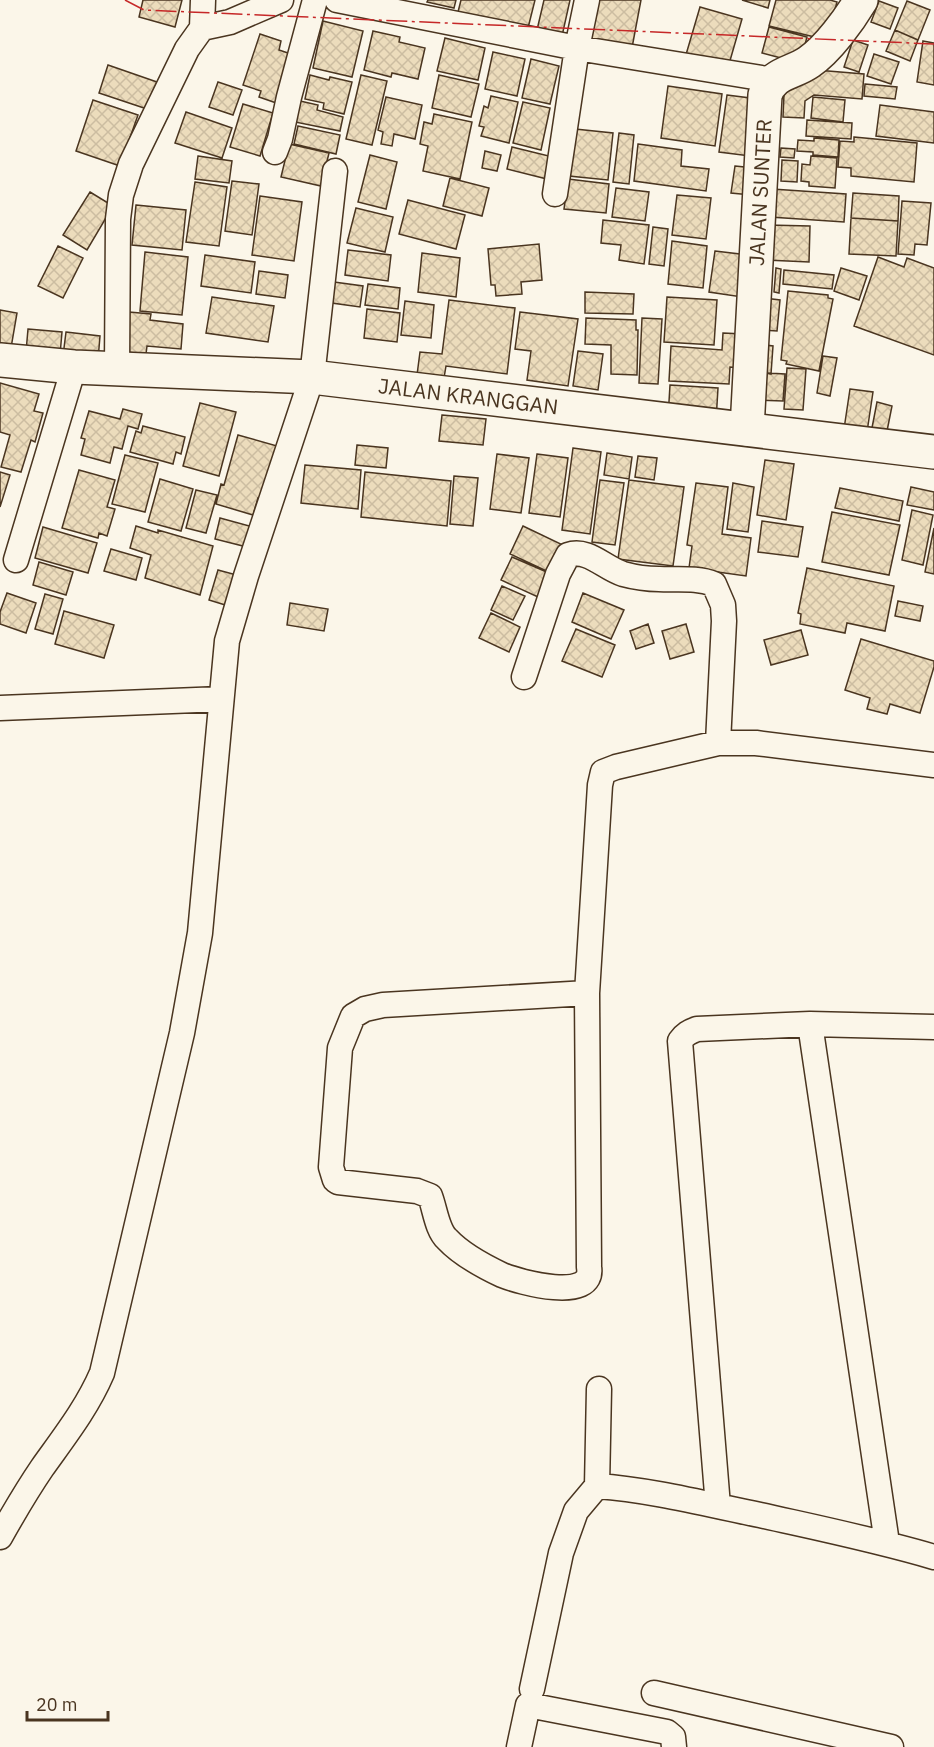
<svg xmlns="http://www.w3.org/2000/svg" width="934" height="1747" viewBox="0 0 934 1747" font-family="'IBM Plex Sans',sans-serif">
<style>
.building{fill:url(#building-cross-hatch);stroke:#4a3520;stroke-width:1.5}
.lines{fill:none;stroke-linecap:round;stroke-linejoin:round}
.street-casing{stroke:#4a3520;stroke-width:27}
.secondary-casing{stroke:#4a3520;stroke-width:36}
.street{stroke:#fbf6e9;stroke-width:24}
.secondary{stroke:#fbf6e9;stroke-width:33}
.power{stroke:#c62828;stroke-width:1.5;stroke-dasharray:21 4.5 3 4.5;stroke-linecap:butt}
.labels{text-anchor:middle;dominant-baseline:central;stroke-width:4.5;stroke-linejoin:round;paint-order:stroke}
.street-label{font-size:21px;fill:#4a3520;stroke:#fbf6e9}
</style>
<defs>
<pattern id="building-cross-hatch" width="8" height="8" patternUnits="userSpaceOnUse" patternTransform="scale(1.5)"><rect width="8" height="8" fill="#ecdcbc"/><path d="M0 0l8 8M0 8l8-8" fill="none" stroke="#ccbda1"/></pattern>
</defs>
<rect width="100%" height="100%" fill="#fbf6e9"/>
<path class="building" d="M143 0H182L175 27 139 17Z
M428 0H456L454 8 427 2Z
M461 0H535L528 28 458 12Z
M544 0H570L562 36 537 30Z
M599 0H641L631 53 590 44Z
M742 0H770L768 8Z
M776 0H830L837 2 827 40 769 26Z
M879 1 898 8 890 29 871 22Z
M907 1 930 10 918 40 895 30Z
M700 7 742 19 727 71 685 58Z
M323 21 363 31 352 77 313 68Z
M769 27 807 37 800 63 762 53Z
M895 30 918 40 910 61 886 51Z
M373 31 400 37 399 42 425 48 418 79 392 73 391 77 364 70Z
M260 34 281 41 279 50 297 56 282 105 259 97 261 91 243 85Z
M445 38 485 48 478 80 437 71Z
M853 40 868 45 859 72 844 67Z
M923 41 934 43V85L917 82Z
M493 52 525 59 517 96 485 89Z
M874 54 899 62 891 84 867 76Z
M531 59 559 66 550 104 522 98Z
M108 65 157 82 147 109 99 93Z
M816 70 864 74 862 99 814 95 805 101 804 118 783 117 784 94Z
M310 75 329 80 330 77 352 82 344 114 323 109 324 103 305 99Z
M361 75 387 81 372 145 346 139Z
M439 75 479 84 471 117 432 108Z
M218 82 242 90 233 115 209 107Z
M865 84 897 87 895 99 864 96Z
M668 86 722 94 715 146 661 138Z
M727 95 758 99 750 156 719 152Z
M491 96 518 102 509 143 481 136 484 127 479 126 484 106 488 108Z
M386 97 422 105 415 139 394 134 392 146 381 144 383 132 378 130Z
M813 97 845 100 843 122 811 118Z
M93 100 138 115 120 166 76 151Z
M300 101 318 105 317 110 343 117 340 131 295 122Z
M523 102 550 108 541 150 513 143Z
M243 104 273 113 260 156 230 147Z
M880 105 934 112V143L876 136Z
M186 112 232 128 222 158 175 143Z
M434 114 472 122 460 179 423 171 428 146 420 144 424 122 432 124Z
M807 120 852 123 851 139 806 136Z
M298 126 340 135 336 154 294 144Z
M575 129 613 133 608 180 569 176Z
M619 133 634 135 629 184 613 182Z
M854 137 917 143 914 182 851 176V168L838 167 840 141 854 142Z
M814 138 839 140 838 157 813 155V152L797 151 798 140 814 141Z
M289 144 329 153 321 186 281 177Z
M638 144 682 150 681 166 709 169 706 191 634 181Z
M512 147 557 158 551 180 507 169Z
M781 148 795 149 794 158 780 157Z
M485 151 501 155 497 171 482 168Z
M370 155 397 162 386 209 358 202Z
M198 156 232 161 229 183 195 179Z
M811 156 837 158 835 188 809 186V182L801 181 802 164 810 165Z
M782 160 798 161 797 182 781 181Z
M735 166 754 168 751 195 731 193Z
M450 178 489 188 482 216 443 206Z
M568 179 609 184 606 213 564 209Z
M232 181 259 184 252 235 225 231Z
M195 182 227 187 219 246 186 242Z
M616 188 649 192 645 221 612 217Z
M772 189 846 194 844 222 770 217Z
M90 192 113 206 87 250 63 235Z
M853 193 899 196 898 221 851 218Z
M677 195 711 198 706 239 672 235Z
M260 196 302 202 294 261 252 255Z
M408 200 465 215 456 249 399 234Z
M902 201 931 203 927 245 915 244 914 255 898 254Z
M136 205 186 210 182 250 132 245Z
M356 208 393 217 385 252 347 243Z
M851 218 898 221 896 256 849 254Z
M603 220 649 225 644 264 619 260 621 245 601 243Z
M767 225 810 226 809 262 766 260Z
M653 227 668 229 664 266 649 264Z
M672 241 707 246 703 288 668 284Z
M539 244 542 280 521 282 522 294 496 296 495 285H491L488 249Z
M58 246 83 258 63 298 38 286Z
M348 250 391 255 388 281 345 275Z
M715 251 748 255 742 297 709 292Z
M145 252 188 257 182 315 140 311Z
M422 253 460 258 456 297 418 292Z
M205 255 255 262 251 293 201 286Z
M878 257 904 267 907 258 934 268V355L854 326Z
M776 268 781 269 779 293 774 292Z
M841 268 867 276 859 300 834 291Z
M784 270 834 275 832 289 783 284Z
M259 271 288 275 285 298 256 294Z
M334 282 363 286 360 307 332 303Z
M368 284 400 288 398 309 365 305Z
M788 291 828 295V298L833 299 819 371 786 364 787 361 781 360Z
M585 292 634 294 633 314 585 313Z
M212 297 274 306 268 342 206 333Z
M667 297 717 300 714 345 664 342Z
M764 298 780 300 777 331 762 330Z
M449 300 515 308 507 374 446 366 444 378 417 375 420 352 442 354Z
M405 301 434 305 431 338 401 335Z
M367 309 400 313 397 342 364 338Z
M0 310 17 313 11 348 0 346Z
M129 312 151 314 150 320 183 324 181 349 147 346 146 354 125 352Z
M520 312 578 319 568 386 527 380 531 351 515 349Z
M586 318 636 320V330H638L637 375 611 374V345L585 344Z
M642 318 662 319 658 384 639 383Z
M28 329 62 332 60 355 26 352Z
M66 332 100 336 98 360 63 356Z
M723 333 743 334 741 368 730 367 729 384 669 381 671 346 722 350Z
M758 344 773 346 771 374 766 373Z
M578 351 603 354 598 390 573 386Z
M823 356 837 358 830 396 817 393Z
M787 368 806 369 803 410 784 409Z
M767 373 785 374 783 401 758 400 755 381 766 382Z
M0 383 39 394 34 411 43 413 35 442 31 440 21 472 1 467 10 435 0 432Z
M670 385 718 388 716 421 668 418Z
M850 389 873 392 867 432 844 429Z
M877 402 892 406 886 436 871 433Z
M200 403 236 412 219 476 183 466Z
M123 409 142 414 138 429 128 426 122 449 114 447 110 463 81 455 85 439 81 438 89 411 120 419Z
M442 415 486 419 483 445 439 441Z
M143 426 185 437 181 454 176 452 173 464 130 452 136 431 141 433Z
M238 435 284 448 269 502 258 498 253 515 216 504 221 484 224 485Z
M357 445 388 448 386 468 355 465Z
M573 448 601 452 590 534 562 530Z
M607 453 632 457 629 479 604 475Z
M497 454 529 458 521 513 490 509Z
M537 454 568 458 560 517 529 513Z
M125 455 158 463 145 512 112 504Z
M638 456 657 458 654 480 635 477Z
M765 460 794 464 786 520 757 515Z
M305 465 361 470 358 509 301 503Z
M79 470 115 480 107 507 115 509 107 536 99 533 98 538 62 528Z
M0 472 10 475 0 507Z
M365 472 451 481 447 526 361 517Z
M454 476 478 478 473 526 450 524Z
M160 479 193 489 181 531 148 522Z
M600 480 624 483 615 545 592 542Z
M629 480 684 487 673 566 618 559Z
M696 483 728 487 722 534 751 538 746 576 689 568 692 546 687 545Z
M733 483 754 487 748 532 727 529Z
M911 487 934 492V510L907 505Z
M840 488 903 501 899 521 835 508Z
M196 490 217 495 206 533 186 528Z
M912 510 933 515 923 565 902 560Z
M832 512 900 525 889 575 822 562Z
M220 518 253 527 247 547 215 539Z
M762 521 803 527 798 557 758 552Z
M136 526 158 533V530L213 546 200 595 145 578 151 555 130 548Z
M523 526 565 546 553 574 510 554Z
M43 527 97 543 88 573 35 558Z
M934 528V574L925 572Z
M111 549 142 558 136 580 104 571Z
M512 557 549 573 538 597 501 580Z
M39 562 73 572 66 595 33 585Z
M807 568 894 586 885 631 847 623 845 633 800 624 801 614 798 613Z
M218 570 244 577 235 608 209 600Z
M502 586 525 596 513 620 491 610Z
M7 593 36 603 26 633 0 624V612Z
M583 593 624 610 611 639 572 622Z
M45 594 63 599 53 634 35 629Z
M898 601 923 606 920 621 895 616Z
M290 603 328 609 324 631 287 625Z
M64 611 114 625 104 658 55 644Z
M491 613 520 627 509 652 479 638Z
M648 624 654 643 636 649 630 631Z
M686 624 694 652 670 659 662 631Z
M576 629 615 645 602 677 562 661Z
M801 630 808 655 771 665 764 640Z
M861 639 934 661V667L920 713 890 704 887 714 867 709 870 698 845 690Z"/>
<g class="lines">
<defs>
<path id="street" d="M337 0 577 48 773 80
M202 28 203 0
M275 152 280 139 289 97 315 0
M555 194 577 48 587 0
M117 369 118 219 121 195 131 164 187 49 202 28 230 22 281 0
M16 560 74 367
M524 677 558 574 568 555C588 548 604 568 623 574 634 577 647 579 659 579 677 580 697 577 714 584L723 605 724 621 718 743
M0 708 221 699
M587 993 383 1005 365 1009 353 1016 340 1048 331 1167 335 1180 338 1182 417 1191 430 1196C435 1209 437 1230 447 1239 460 1253 485 1267 502 1275 519 1282 595 1303 589 1267L587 993 600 785 603 772 616 767 718 743H756L934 765
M810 1024 887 1543
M597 1486 599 1389
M718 1506 680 1041C685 1034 689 1032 697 1029L810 1024 934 1027
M0 1537C13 1514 27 1490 42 1468 64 1437 87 1408 102 1373L182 1033 200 933 227 641 246 576 312 377 335 171
M532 1689 561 1553 576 1511 597 1486C652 1490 706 1504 760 1515 818 1528 877 1540 934 1557
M654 1693 891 1747
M519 1747 528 1705 667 1732 673 1737 674 1747"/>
<g id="secondary">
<path id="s1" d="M0 360 74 367 312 377 934 452"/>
<path id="s2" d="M747 429 765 95C773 72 792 74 809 62 828 49 849 20 861 0"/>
</g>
</defs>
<use href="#street" class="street-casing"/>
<use href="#secondary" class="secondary-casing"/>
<use href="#street" class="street"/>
<use href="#secondary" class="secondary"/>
<path class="power" d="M125 0 144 10 934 44"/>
</g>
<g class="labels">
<g class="street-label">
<text stroke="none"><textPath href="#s2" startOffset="237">JALAN SUNTER</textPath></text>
<text stroke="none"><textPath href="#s1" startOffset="470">JALAN KRANGGAN</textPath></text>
</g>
</g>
<path d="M27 1711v9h81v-9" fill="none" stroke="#4a3520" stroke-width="3"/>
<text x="36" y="1711" font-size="18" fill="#4a3520" stroke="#fbf6e9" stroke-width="4.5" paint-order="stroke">20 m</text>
</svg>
